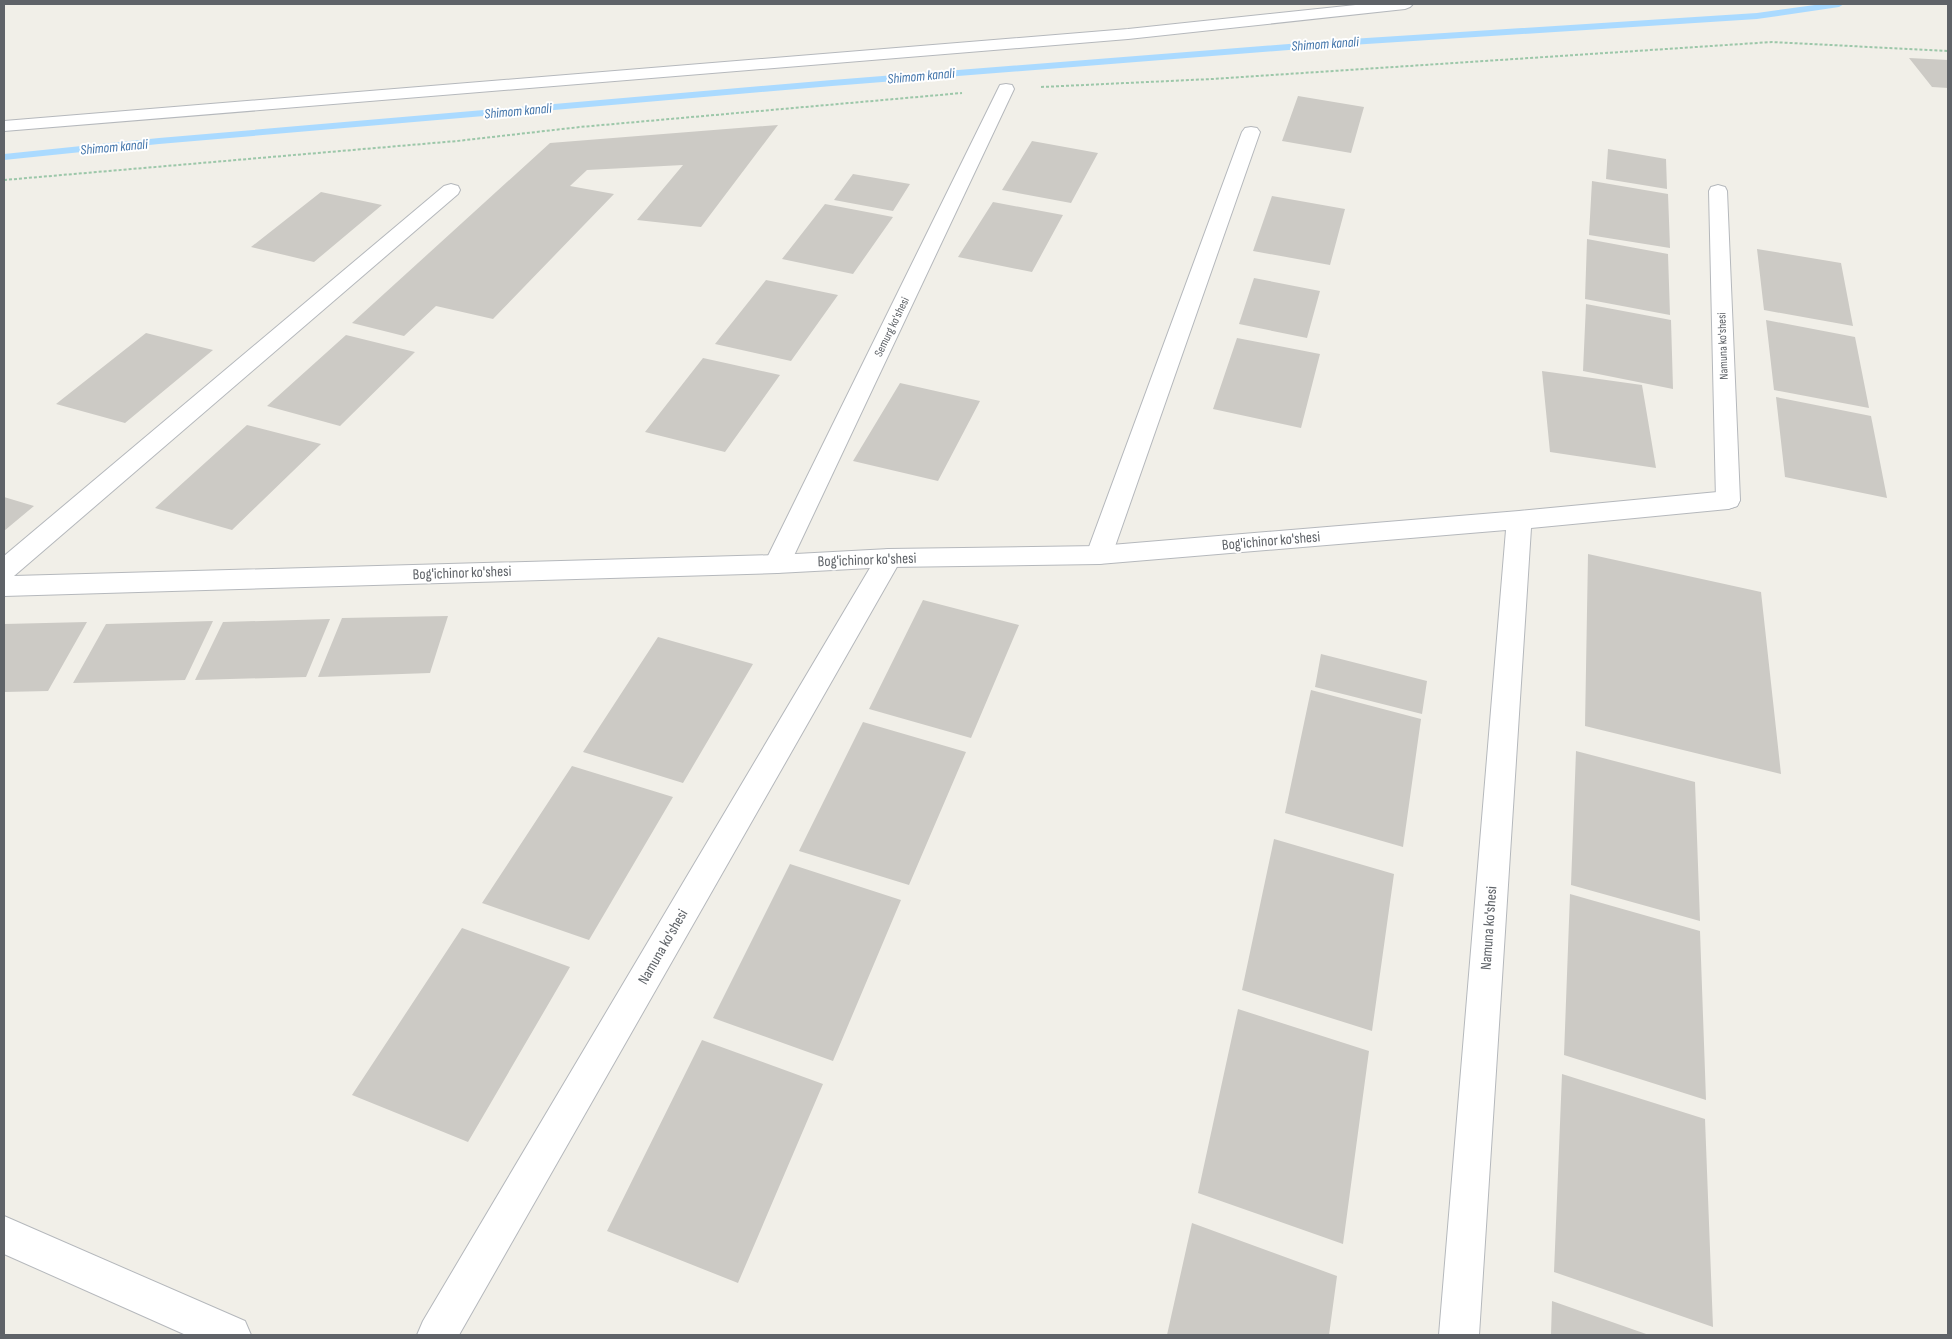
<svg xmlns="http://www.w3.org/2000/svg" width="1952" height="1339" viewBox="0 0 1952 1339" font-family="'Sofia Sans Condensed',sans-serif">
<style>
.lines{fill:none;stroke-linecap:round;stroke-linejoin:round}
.stream{fill:#aadaff;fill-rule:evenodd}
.building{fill:#cccac5}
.service-casing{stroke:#b5b8bc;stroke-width:2}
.minor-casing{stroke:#b5b8bc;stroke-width:2}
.path{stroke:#9cc7a9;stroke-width:2;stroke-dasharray:3 2;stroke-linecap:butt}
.service{fill:#fff;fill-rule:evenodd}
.minor{fill:#fff;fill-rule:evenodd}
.labels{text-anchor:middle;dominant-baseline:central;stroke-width:4;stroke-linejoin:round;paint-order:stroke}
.far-street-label{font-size:12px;fill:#5f6368;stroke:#fff}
.far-water-label{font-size:14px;font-style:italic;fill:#4174aa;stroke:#fff}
.street-label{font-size:15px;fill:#5f6368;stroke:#fff}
</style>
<rect width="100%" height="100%" fill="#f1efe8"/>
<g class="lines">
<path class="stream" d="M1822 4H1844L1839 7 1757 19 1351 45 832 86 159 144 4 160V154L159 138 832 80 1351 39 1757 13Z"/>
</g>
<path class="building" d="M1909 58 1948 60V88L1932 87Z
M1298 96 1364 107 1351 153 1282 141Z
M778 125 701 227 637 220 683 165 587 170 570 186 614 194 493 319 436 306 404 336 352 323 550 143Z
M1032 141 1098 153 1071 203 1002 190Z
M1608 149 1666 159 1667 189 1606 179Z
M853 174 910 184 893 211 834 200Z
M1592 181 1668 194 1670 248 1589 235Z
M321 192 382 205 314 262 251 247Z
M1272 196 1345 209 1330 265 1253 251Z
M993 202 1063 215 1032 272 958 257Z
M825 204 893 217 853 274 782 259Z
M1587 239 1668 254 1670 315 1585 299Z
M1757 249 1841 263 1853 326 1764 310Z
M1254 278 1320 291 1307 338 1239 324Z
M766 280 838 295 791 361 715 344Z
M1586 304 1671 320 1673 389 1583 371Z
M1766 320 1855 337 1869 408 1774 390Z
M146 333 213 350 125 423 56 404Z
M346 335 415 352 340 426 267 406Z
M1237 338 1320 354 1301 428 1213 409Z
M703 358 780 375 725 452 645 432Z
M1542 371 1642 385 1656 468 1550 452Z
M900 383 980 401 938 481 853 461Z
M1776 397 1871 416 1887 498 1785 477Z
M247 425 321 444 232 530 155 508Z
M4 497 34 506 4 531Z
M1588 554 1761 592 1781 774 1585 726Z
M923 600 1019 625 971 738 869 709Z
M448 616 430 673 318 677 342 618Z
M330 619 306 677 195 680 223 622Z
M213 621 185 680 73 683 106 624Z
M87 622 48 691 4 692V624Z
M658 637 753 664 683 783 583 752Z
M1321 654 1427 681 1422 714 1315 687Z
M1311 690 1421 719 1403 847 1285 813Z
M863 722 966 752 909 885 799 851Z
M1576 751 1695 782 1700 921 1571 885Z
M572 766 673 797 589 940 482 903Z
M1274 839 1394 874 1372 1031 1242 990Z
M790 864 901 900 833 1061 713 1018Z
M1570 894 1700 931 1706 1100 1564 1055Z
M462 928 570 967 468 1142 352 1095Z
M1238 1009 1369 1051 1343 1244 1198 1193Z
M702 1040 823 1084 738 1283 607 1231Z
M1562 1074 1705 1119 1713 1327 1554 1272Z
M1192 1223 1337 1276 1329 1335H1167Z
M1552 1301 1649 1335H1551Z"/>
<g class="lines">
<defs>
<path id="service" d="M1365 4H1413L1410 7 1405 9 1128 39 4 131V121L1128 29Z
M1006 84 1012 85 1014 89 790 564 786 571 777 573 768 571 764 564 998 89 1000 85Z
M1251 127 1257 128 1260 132 1112 555 1108 562 1099 564 1090 562 1086 555 1242 132 1245 128Z
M1718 185 1725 187 1727 191 1740 500 1737 506 1728 509 1719 506 1716 500 1709 191 1711 187Z
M889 549 898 551 902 558 459 1335H417L423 1321 880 551Z"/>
<path id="minor" d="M451 184 458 186 460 190 458 194 14 576 777 555 889 549 1099 546 1519 511 1728 491 1737 494 1740 500 1737 506 1728 509 1531 528 1479 1335H1439L1506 530 1099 564 889 567 777 573 4 596V556L444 186Z
M4 1216 245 1321 251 1335H186L4 1254Z"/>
</defs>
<use href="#service" class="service-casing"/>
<use href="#minor" class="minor-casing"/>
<path class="path" d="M1041 87 1212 79 1772 42 1948 51
M4 180 457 141 580 127 962 93"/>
<use href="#service" class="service"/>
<use href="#minor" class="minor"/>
</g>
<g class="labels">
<g class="far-street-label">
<text transform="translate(892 327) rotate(-64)">Semurg ko'shesi</text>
<text transform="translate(1723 346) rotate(-92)">Namuna ko'shesi</text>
</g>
<g class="far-water-label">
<text transform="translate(1325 44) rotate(-4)">Shimom kanali</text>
<text transform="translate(921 76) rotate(-5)">Shimom kanali</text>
<text transform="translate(518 111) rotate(-5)">Shimom kanali</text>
<text transform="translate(114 147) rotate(-5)">Shimom kanali</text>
</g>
<g class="street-label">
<text transform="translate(1271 541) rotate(-5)">Bog'ichinor ko'shesi</text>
<text transform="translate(867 560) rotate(-2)">Bog'ichinor ko'shesi</text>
<text transform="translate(462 573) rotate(-2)">Bog'ichinor ko'shesi</text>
<text transform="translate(1489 928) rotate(-86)">Namuna ko'shesi</text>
<text transform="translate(663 947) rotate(-60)">Namuna ko'shesi</text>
</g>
</g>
<rect width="1952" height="1339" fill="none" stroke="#5f6368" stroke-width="10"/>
</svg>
